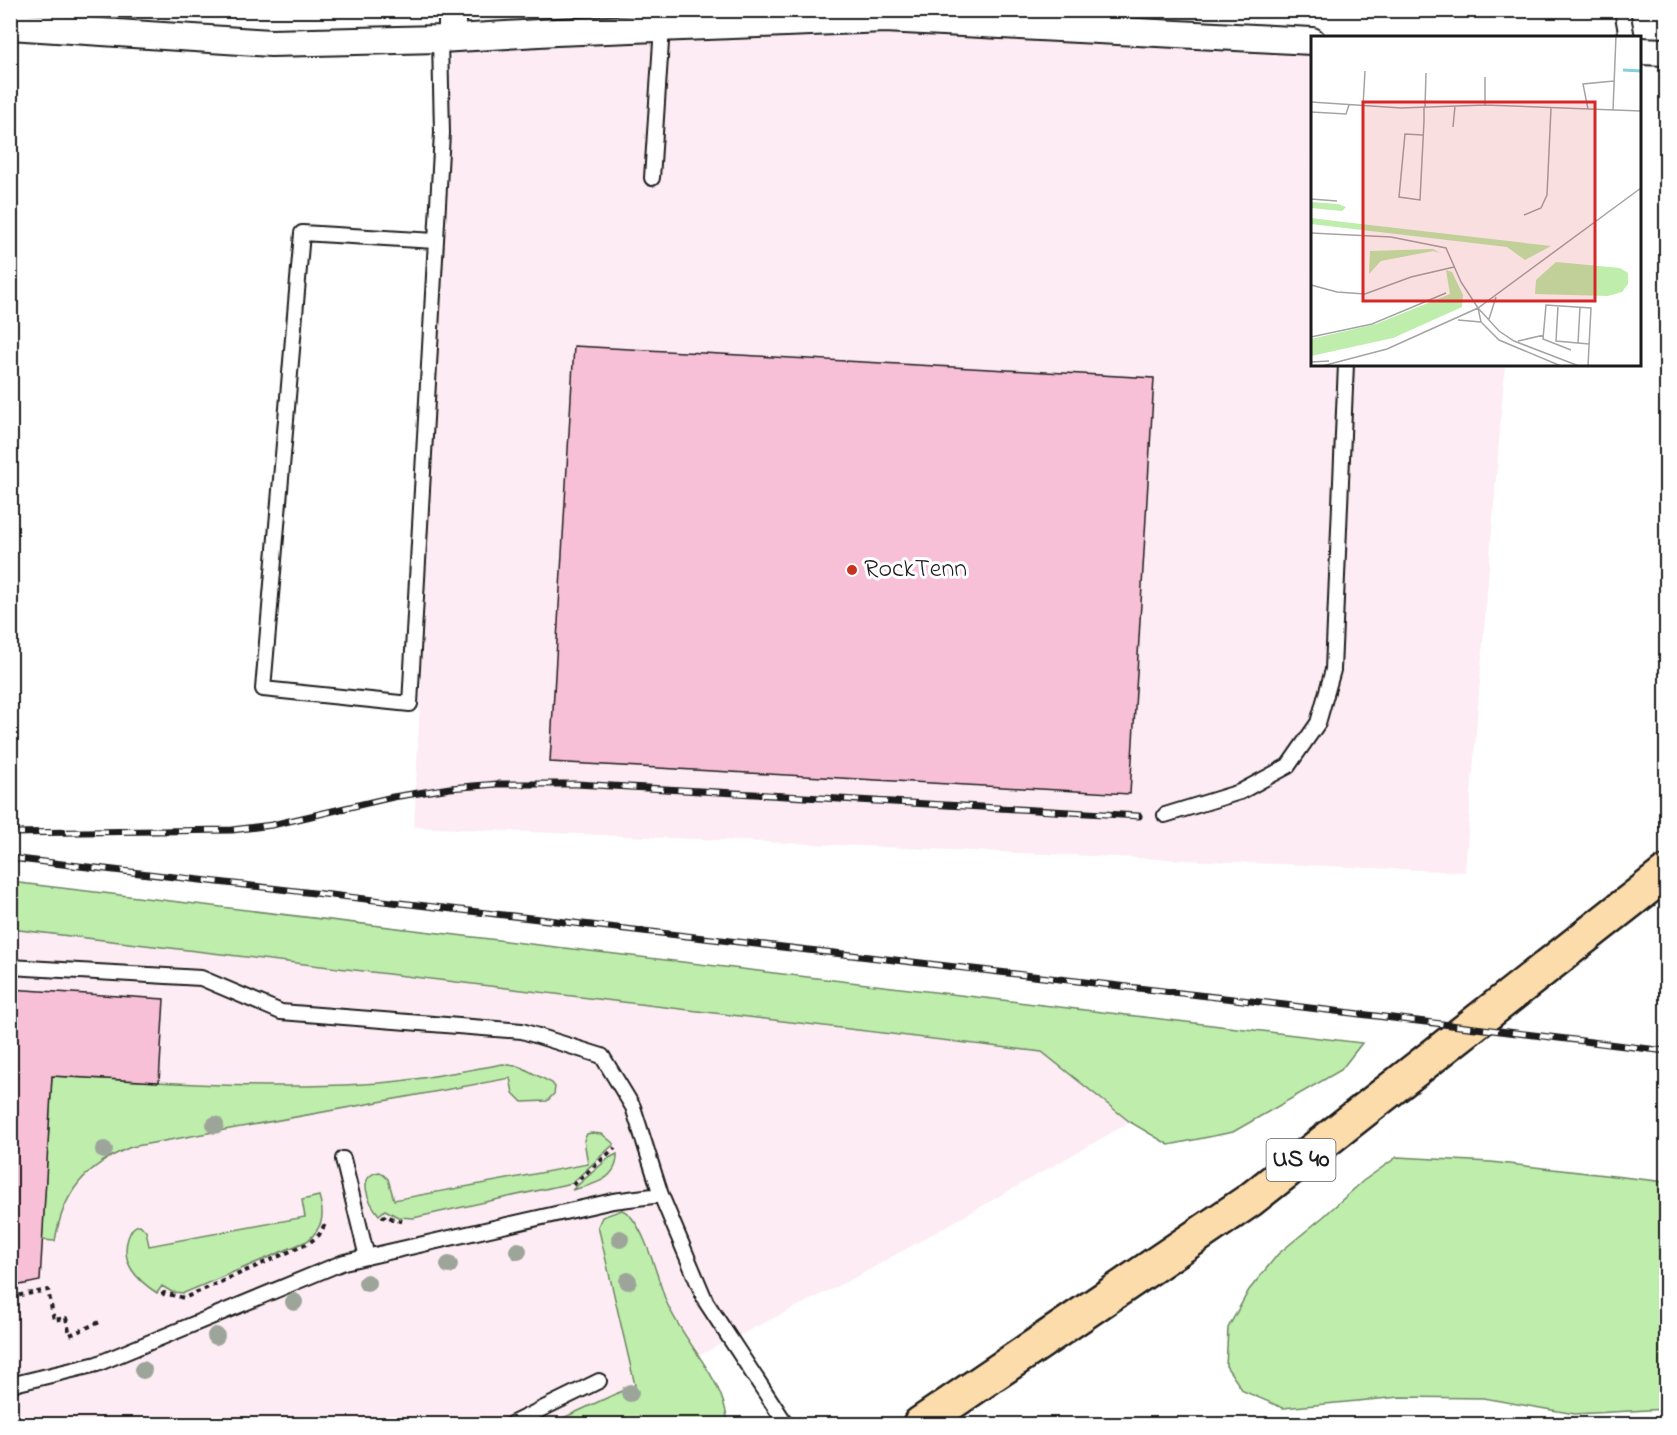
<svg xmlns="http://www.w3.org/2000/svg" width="1677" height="1435" viewBox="0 0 1677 1435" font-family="'Indie Flower',sans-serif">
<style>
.built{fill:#fdecf3}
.green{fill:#beedac;stroke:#6d8464;stroke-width:1.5}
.building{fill:#f8c0d6;stroke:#1c1c1c;stroke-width:1.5}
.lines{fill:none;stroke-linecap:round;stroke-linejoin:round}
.lane-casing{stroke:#1c1c1c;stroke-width:18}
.street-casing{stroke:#1c1c1c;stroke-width:30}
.primary-casing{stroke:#1c1c1c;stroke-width:38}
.path{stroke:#1c1c1c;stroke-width:4;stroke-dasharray:4.5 4.5;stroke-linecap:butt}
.lane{stroke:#fff;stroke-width:14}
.street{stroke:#fff;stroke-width:26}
.primary{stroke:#fddcac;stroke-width:33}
.rail-casing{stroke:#1c1c1c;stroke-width:7}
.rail{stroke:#fff;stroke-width:4.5;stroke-dasharray:14;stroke-linecap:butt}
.tree{fill:#9da59a}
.poi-dot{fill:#c8321e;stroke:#fff;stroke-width:2}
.labels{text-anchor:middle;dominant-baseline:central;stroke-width:6;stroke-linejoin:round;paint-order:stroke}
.shield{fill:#fff;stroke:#606060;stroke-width:1.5}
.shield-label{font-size:24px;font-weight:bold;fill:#1c1c1c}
.poi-label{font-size:26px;fill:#1c1c1c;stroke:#fff;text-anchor:start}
.inset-river{fill:none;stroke:#81d1de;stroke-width:3}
.inset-road{fill:none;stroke:#a4a4a4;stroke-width:1.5}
.view{fill:#d62828;fill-opacity:0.15;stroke:#d62828;stroke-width:3}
.inset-edge{fill:none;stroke:#1c1c1c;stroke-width:3}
</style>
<rect width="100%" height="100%" fill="#fff"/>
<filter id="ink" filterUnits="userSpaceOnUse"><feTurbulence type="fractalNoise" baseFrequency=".0167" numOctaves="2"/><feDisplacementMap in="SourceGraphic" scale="12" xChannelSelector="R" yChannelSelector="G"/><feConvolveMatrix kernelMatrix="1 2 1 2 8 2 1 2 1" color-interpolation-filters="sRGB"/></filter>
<g filter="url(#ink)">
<path class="built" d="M885 19 1312 41V364L1505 365 1465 872 414 827 452 38Z
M11 929 1219 1072 858 1276 562 1424H11Z"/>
<path class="green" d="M11 882 1362 1043 1341 1070 1233 1132 1169 1145 1130 1122 1042 1052 11 929Z
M503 1064 521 1067 552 1083 555 1087 554 1094 547 1101 522 1102 513 1093 510 1078 131 1147C85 1166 63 1192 55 1241L42 1240 52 1076C156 1082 260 1090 363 1084 410 1082 457 1072 503 1064Z
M591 1133 602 1134 614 1144 572 1183 413 1218 398 1217 385 1210 379 1215C369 1203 355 1175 380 1172L388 1179 394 1200 588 1164 584 1140 587 1134Z
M617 1154C618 1180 592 1185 572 1190L609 1158Z
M1397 1157 1491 1162 1666 1182V1409L1575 1414 1483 1398 1400 1397 1283 1408 1243 1391 1226 1366 1228 1328 1249 1290 1278 1254 1323 1217 1363 1181Z
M319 1196C325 1215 323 1228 307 1241L184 1293 172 1292 162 1286 157 1293C137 1280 120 1263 128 1238 131 1231 132 1226 140 1225L146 1231 149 1246 305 1217 302 1200Z
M622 1210C643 1218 658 1280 666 1301 684 1344 724 1377 728 1424H550L635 1385 598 1226 602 1217Z"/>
<path class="building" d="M574 346 1154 378 1130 794 550 762Z
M10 989 164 999 159 1082 52 1076 40 1281 10 1287Z"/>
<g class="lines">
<defs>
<path id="lane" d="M1622 10 1627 38
M652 178 662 27
M435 241 302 233 263 689 410 704 442 133 440 39
M1165 815 1240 792 1288 766 1318 723 1333 670 1346 364
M10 967 201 978 281 1012 522 1031 602 1056 633 1107 661 1195 706 1302 786 1424
M343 1159 367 1257
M10 1385 97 1364 344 1262 613 1201 661 1195
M511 1424 599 1381"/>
<path id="street" d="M10 26 271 43 440 39 556 32 885 19 1312 41
M452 38V10
M1640 51 1666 52"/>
<path id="primary" d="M920 1424 1250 1200 1666 873"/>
</defs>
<use href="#lane" class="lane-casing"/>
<use href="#street" class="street-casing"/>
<use href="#primary" class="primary-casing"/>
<path class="path" d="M573 1185 615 1148
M382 1218 386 1215 393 1219 405 1222
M162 1295 164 1293 184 1298 309 1243 319 1235 325 1224 327 1225
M10 1297 48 1290 54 1320 66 1318 70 1335 102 1321"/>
<use href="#lane" class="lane"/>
<use href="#street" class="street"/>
<use href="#primary" class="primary"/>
<defs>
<path id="rail" d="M10 833 232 830 272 825 393 797 450 788 497 784H576L1139 816
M10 858 1285 1005 1666 1051"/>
</defs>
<use href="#rail" class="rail-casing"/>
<use href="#rail" class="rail"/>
</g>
<g class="tree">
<circle cx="215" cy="1125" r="9"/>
<circle cx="104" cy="1150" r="9"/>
<circle cx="620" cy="1239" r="9"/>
<circle cx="518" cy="1251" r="9"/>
<circle cx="449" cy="1265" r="9"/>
<circle cx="628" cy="1281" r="9"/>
<circle cx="367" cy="1283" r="9"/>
<circle cx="294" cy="1302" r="9"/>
<circle cx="216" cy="1336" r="9"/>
<circle cx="143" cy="1370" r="9"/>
<circle cx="630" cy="1393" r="9"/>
</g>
</g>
<circle class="poi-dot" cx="852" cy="570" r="6"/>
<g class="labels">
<rect class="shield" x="1266.5" y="1139" width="69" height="42" rx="4.5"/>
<g class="shield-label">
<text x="1301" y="1160">US 40</text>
</g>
<g class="poi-label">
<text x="864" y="570">RockTenn</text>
</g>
</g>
<g transform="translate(1311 36)">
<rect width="330" height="330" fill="#fff"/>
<path d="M0 166 27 168 35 171 31 175 0 172ZM0 182 24 185 240 210 214 224 196 211 0 188ZM122 213 129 217 122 215 70 225 58 238 59 215ZM245 226 309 232 317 237V248L311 256 297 260 224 258 225 244ZM135 234 141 236 152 259 151 271 82 302 0 320V303L65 288 139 258Z" fill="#beedac"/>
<path class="inset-river" d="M312 34 330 35"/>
<path class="inset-road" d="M174 41V69M0 66 90 72 174 69 330 75M52 70 54 35M114 71 115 37M277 73 272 48 303 45M302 74 305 0M0 76 35 78 38 69M142 91 144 70M112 99 94 98 88 161 109 164 113 85V71M0 163 26 165M213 179 230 172 236 159 240 72M0 197 80 201 135 212 150 246 167 272M0 249 26 256 54 258 100 241 143 231M247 270 245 305 278 308M167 272 188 295 203 305 268 330M167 272 170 286 188 304 250 330M178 283 185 261M147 284 170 286M0 301 61 288 135 257M207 305 233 299M267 307 269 271M260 314 232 303 235 269 280 272 277 330M0 326 18 325M11 330 76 313 167 272 330 152"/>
<path class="view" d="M52 66H284V265H52Z"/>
<rect width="330" height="330" class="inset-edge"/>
</g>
<rect width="1677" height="1435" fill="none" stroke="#fff" stroke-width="36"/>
<rect x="18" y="18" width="1641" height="1399" fill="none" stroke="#1c1c1c" stroke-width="2" filter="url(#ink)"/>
</svg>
